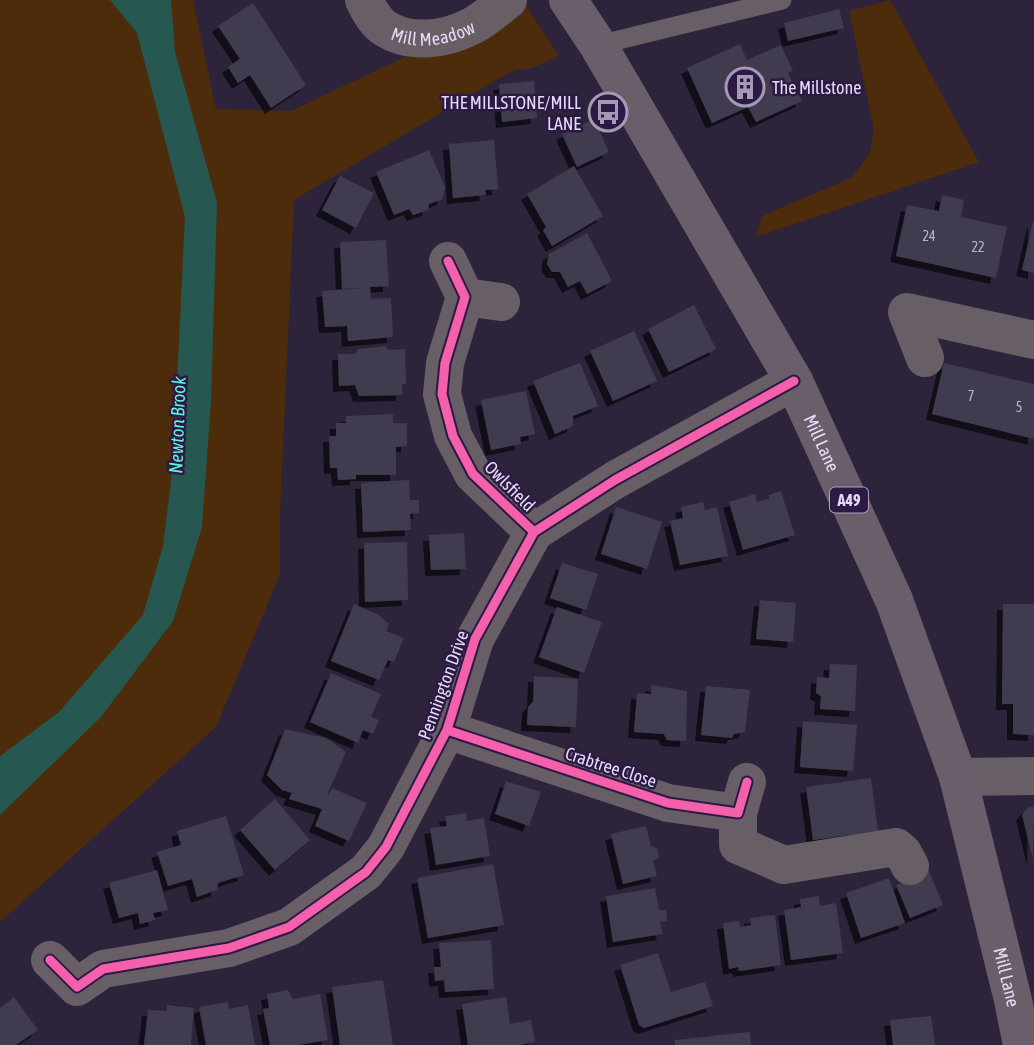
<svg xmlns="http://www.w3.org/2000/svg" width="1034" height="1045" viewBox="0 0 1034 1045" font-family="'Asap Condensed',sans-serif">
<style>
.green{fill:#4d2c0b}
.water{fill:#265751}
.building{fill:#3f3b50;filter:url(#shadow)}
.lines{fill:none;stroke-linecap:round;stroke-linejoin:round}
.service{stroke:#685e66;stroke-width:19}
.minor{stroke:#685e66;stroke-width:38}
.primary{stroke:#6b5e6b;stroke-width:38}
.cycleway-casing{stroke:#2c1a45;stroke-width:13}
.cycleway{stroke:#f560ab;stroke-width:9}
.labels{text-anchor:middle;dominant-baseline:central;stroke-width:5;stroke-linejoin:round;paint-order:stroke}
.number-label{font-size:14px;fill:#bbb2cc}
.shield{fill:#2c1a45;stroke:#ada0c1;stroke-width:2}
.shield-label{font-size:16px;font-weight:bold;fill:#e4daf6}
.street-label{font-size:18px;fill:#e4daf6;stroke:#2c1a45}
.poi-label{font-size:18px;fill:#e4daf6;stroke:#2c1a45;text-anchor:start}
.water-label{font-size:19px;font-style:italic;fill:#61f4dd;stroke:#2c1a45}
</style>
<defs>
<filter id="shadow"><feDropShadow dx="-6" dy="6" stdDeviation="0" flood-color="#0009"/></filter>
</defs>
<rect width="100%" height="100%" fill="#2d243b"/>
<path class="green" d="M0 0H193L216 109 291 111 523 1 559 56 532 68 516 70 503 76 294 200 280 514V574L216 727 0 922Z
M890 0 979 162 756 237 762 216 851 178 870 153 874 129 849 11Z"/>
<path class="water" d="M110 0H171L175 52 217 203 211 401 202 527 173 621 101 717 0 815V756L59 712 143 615 163 546 173 463 185 217 137 33Z"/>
<path class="building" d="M253 3 306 85 271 108 250 75 238 83 228 67 240 59 218 26Z
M839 9 844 28 788 41 784 23Z
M740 44 747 60 781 45 793 71 788 73 802 101 756 122 748 107 712 123 687 68Z
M534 81 537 118 502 122 499 84Z
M594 119 609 152 577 167 562 134Z
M494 140 498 189 485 190 486 195 453 198 449 144Z
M429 150 445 187 443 199 429 204 428 210 413 215 409 209 394 215 376 172Z
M574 166 603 216 552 246 543 230 546 227 527 194Z
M340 176 374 193 356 228 322 210Z
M942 195 964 200 961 217 1007 227 996 278 896 256 907 205 939 211Z
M1033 222H1034V273L1022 270Z
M587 233 612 281 587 294 580 281 568 287 560 272H552L547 264 549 254Z
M386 240 389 286 370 287 371 299 391 298 393 337 348 341 347 326 325 327 322 291 364 288 342 289 340 242Z
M694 305 716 349 669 372 648 329Z
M634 331 657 381 613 401 590 351Z
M385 346 389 350 405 349 406 384H402V395L359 396 355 385 339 386 338 354H355L358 349Z
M580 363 598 406 573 416V426L555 434 533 381Z
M944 363 1034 384V439L932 414Z
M526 391 535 434 520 437 521 444 491 450 481 400Z
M393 414V423H407V446L396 447V475H356V479L338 480 337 468H330L329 436H336V423H346V416Z
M409 480 410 500H419V513L410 514 411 530 363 532 361 483Z
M781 491 795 535 743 550 729 502 755 494 757 502 769 499V495Z
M703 502 705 510 717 507 728 556 680 565 670 521 683 518 681 507Z
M616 507 662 522 647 569 601 554Z
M464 533 466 569 431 570 429 535Z
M407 542 408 600 365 602 364 543Z
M562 563 598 574 586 610 550 598Z
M760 600 796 603 793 642 756 639Z
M354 604 379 615 389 624 386 631 404 638 394 662 388 660 379 680 331 661Z
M1003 604H1034V735L1013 734V704H1002Z
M557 607 602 622 584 673 539 657Z
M830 664 857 665 855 711 820 709 821 696 816 693 817 677 829 678Z
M331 673 381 694 371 717 379 720 373 734 363 730 358 743 310 722Z
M534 676 578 679 576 727 527 725 528 707 533 702Z
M651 685 687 691 686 741 667 740 664 734 634 732 637 693 651 694Z
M706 686 750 690 745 732 734 734 732 738 701 735Z
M803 721 857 725 853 771 800 767Z
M285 729 326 738 346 752 328 793V796L332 788 367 803 349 841 315 826 322 809 289 799 292 793 282 790 267 775Z
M871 778 878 831 813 840 806 787Z
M506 781 541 792 529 826 495 814Z
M275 799 310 840 275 870 240 830Z
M1028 807H1034L1033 859 1022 815Z
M466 813 467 821 484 818 490 856 436 865 430 828 447 826 445 816Z
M226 816 244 875 218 883 217 890 197 897 192 879 168 886 157 852 181 845 177 831Z
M646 826 651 846 657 848 659 857 653 861 657 876 623 884 611 834Z
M493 864 504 925 428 938 417 878Z
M157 870 168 910 153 913 155 920 140 924 138 913 119 918 109 883Z
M929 871 943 905 910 918 896 885Z
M889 878 905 923 861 938 846 893Z
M655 888 659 910H666L667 921 660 922 663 934 613 942 606 896Z
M819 896 820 906 836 903 843 953 791 960 784 910 801 907 800 899Z
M775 915 781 965 739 971 738 967 729 969 723 923 739 921 740 927 751 925 750 918Z
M491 940 494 989 445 992 444 980 435 981 434 967H441L439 943Z
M658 953 671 992 705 982 713 1006 644 1028 639 1025 620 965Z
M383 980 393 1045H340L332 987Z
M288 990 293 999 320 994 328 1040 298 1045H270L263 1009 269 1008 267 994Z
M14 997 38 1030 16 1045H0V1008Z
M506 997 510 1024 531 1020 535 1042 519 1045H468L462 1004Z
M228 1002 229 1009 248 1005 255 1045H206L199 1007Z
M167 1005 194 1008 191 1045H144L148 1010 167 1011Z
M931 1016 935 1045H893L890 1020Z
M750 1032 751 1045H675V1040Z"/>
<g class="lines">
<path class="service" d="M598 45 782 0"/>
<g class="minor">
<path id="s1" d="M364 0C369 10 374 20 383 27 409 45 445 40 472 26 485 19 496 9 508 0"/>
<path d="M448 261 465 297 445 363 442 394 453 436 473 474 534 532"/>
<path d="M465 297 501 302"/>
<path d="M925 358 907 312 1034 340"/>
<path d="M447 730 668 803 738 813 747 782"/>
<path d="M958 777 1034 776"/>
<path d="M738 813V845L784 865 896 847 903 853 910 866"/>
<path d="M50 960 77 987 103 969 229 948 289 927 366 872 386 847 447 730 475 639 534 532 615 480 794 381"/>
</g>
<path class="primary" id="s2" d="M568 0 598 45 794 381 894 600 958 777 1013 1000 1022 1045"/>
<defs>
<path id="cycleway" d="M448 261 465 297 445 363 442 394 453 436 473 474 534 532
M447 730 668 803 738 813 747 782
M50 960 77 987 103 969 229 948 289 927 366 872 386 847 447 730 475 639 534 532 615 480 794 381"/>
</defs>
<use href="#cycleway" class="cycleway-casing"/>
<use href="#cycleway" class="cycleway"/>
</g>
<defs>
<symbol id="building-ring" viewBox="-11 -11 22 22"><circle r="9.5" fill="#2c1a45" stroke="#a49ab5" stroke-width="1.5"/><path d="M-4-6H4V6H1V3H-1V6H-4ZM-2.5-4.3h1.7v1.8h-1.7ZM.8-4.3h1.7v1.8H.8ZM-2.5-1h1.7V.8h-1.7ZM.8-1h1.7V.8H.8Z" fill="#a49ab5"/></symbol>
<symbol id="bus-ring" viewBox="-11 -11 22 22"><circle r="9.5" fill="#2c1a45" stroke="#a49ab5" stroke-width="1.5"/><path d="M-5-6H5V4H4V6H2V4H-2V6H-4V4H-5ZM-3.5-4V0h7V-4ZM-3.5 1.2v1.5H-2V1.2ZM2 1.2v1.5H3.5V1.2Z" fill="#a49ab5"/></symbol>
</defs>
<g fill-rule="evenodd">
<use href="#building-ring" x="723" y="65" width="44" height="44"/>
<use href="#bus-ring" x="586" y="90" width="44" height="44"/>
</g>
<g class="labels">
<g class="number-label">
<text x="929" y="236">24</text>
<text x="978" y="247">22</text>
<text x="971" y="396">7</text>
<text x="1019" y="407">5</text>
</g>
<rect class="shield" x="830" y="487.5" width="38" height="25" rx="5"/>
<g class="shield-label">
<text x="849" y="500">A49</text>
</g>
<g class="street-label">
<text stroke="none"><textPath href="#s1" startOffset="86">Mill Meadow</textPath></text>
<text stroke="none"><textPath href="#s2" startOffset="511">Mill Lane</textPath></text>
<text transform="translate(510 486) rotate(45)">Owlsfield</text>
<text transform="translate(443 685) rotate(-70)">Pennington Drive</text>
<text transform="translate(611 767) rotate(18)">Crabtree Close</text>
<text stroke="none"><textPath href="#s2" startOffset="1078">Mill Lane</textPath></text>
</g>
<g class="poi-label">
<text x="772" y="87">The Millstone</text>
<text x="581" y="102" text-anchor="end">THE MILLSTONE/MILL<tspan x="581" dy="21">LANE</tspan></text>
</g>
<g class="water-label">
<text transform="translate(177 425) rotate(-88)">Newton Brook</text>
</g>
</g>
</svg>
